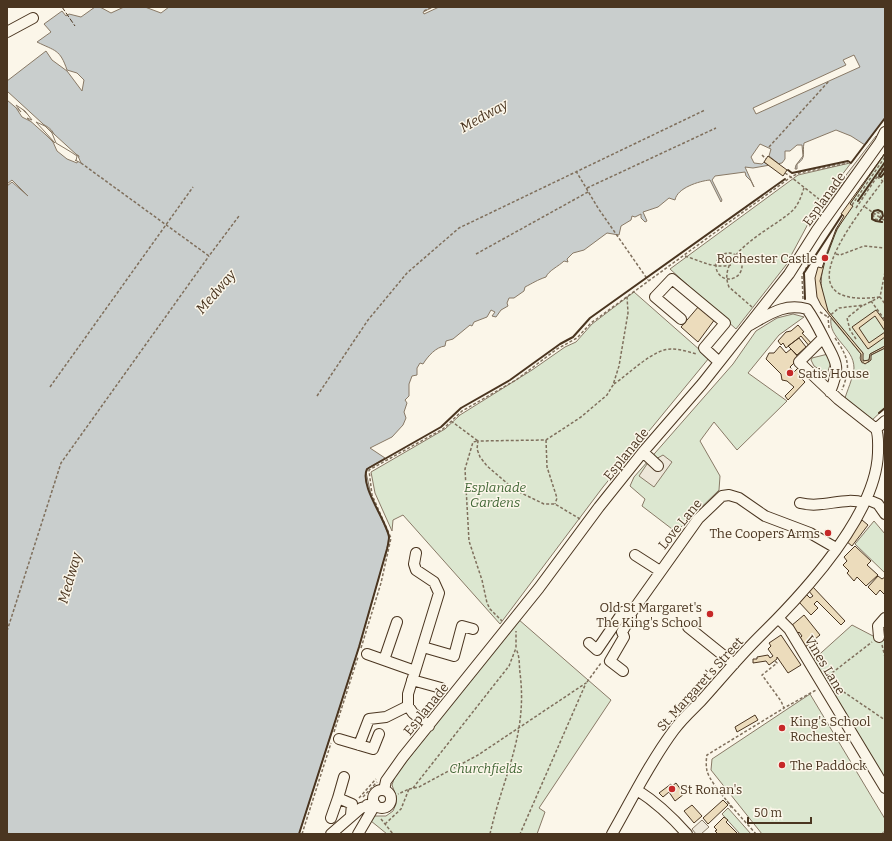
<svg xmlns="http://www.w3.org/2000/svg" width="892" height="841" viewBox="0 0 892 841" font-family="Bitter,serif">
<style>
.green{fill:#dce7d0;stroke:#887966}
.parking{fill:#ede7d9;stroke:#887966}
.water{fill:#c9cecd;stroke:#887966}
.pier{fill:#fbf6e9;stroke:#887966}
.building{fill:#ecdcbc;stroke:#4a3520}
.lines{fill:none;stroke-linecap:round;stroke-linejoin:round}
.minor-casing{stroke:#4a3520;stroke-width:12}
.path{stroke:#7f6f5c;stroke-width:1.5;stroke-dasharray:3 2;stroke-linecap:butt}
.minor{stroke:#fbf6e9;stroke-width:10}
.fence{stroke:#4a3520;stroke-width:1;stroke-dasharray:5 2;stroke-linecap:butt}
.wall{stroke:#4a3520;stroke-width:2}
.poi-dot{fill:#c62828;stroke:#fbf6e9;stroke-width:1.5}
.labels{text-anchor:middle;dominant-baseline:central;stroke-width:3;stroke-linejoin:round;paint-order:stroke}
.street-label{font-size:13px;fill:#4a3520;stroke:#fbf6e9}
.poi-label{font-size:13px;fill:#4a3520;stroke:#fbf6e9;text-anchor:start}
.park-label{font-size:13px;font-style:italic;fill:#436837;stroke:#fbf6e9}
.water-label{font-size:14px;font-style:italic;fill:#4a3520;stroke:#fbf6e9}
</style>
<rect width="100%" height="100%" fill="#fbf6e9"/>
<path class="green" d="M885 154V346L870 354 869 360 865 361 862 359 863 353C852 340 836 326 828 311 810 275 832 235 852 206L850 204Z
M850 163H851L816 209 786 265 736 329 670 269 798 175Z
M634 292 709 358 603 487 500 624 403 515 393 520 392 531 375 493 371 472 445 429 460 415 532 370 565 347 576 342 592 324Z
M793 314 804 317 779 335 748 373 787 401 737 450 714 422 700 441 720 476 719 490 676 532 642 506 645 499 630 486 634 477 733 364 756 331 777 318Z
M831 318 861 354 860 358 862 363 869 362 871 355 885 348V408L870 422 844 401C847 391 853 378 854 368 854 347 828 339 831 318Z
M828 354 831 362 827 374 814 366 811 360 812 358Z
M874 521 885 534V573L855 544Z
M518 619 611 700 539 808 545 812 537 834H387L371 821 373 816H386L393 811 396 804V796L392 785 395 776Z
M852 625 873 636 883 635 885 638V783L812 661Z
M810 694 885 819V831L881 834H762L711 770 712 759Z
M728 808 751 834H740L722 814Z"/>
<path class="parking" d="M876 136 878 138 829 202 827 200Z
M663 455 672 462 654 487 639 476 647 464Z
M702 820 709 827 701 834H696L692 829Z"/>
<path class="water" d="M95 7H100L111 13 124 7H145L161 13 169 7H433L423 12 424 14 439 7H885V118L865 145 851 136 836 130 804 143C802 152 807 158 797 164V169H795L796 165 803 156 802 145H797L790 151H785V159L782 163 753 168 745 167 754 187 751 181 746 176 745 172 715 176 712 180 722 200 721 202 710 180C699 181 677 188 675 200L669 198 658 207 643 212 647 221 645 222 641 218V214L635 217 632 216 631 220 621 226 619 235 607 233 584 250 573 253 567 259 568 262 564 261C559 266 548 271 546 277 537 280 533 283 525 287L524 291 514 298H509L507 303 508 306 501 310 496 317 492 316 495 312 491 310 487 317 474 322 472 326 470 325 453 339 446 341 445 346C436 347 428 356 423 364L420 363 417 368V375L412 376 409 384V396L405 400 407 403 404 412 406 418 403 425 392 437 370 448 385 458 368 468 366 472 371 495 389 536 387 549 359 647 299 834H7V186L12 182 28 196 12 180 7 184V98L11 100 22 117 34 123 53 142 57 151 67 159 77 163 79 156 57 142C52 125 47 128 34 119 24 113 15 101 7 93V81L46 51 52 60 67 71 82 91 84 80 77 73 67 70C60 49 55 51 37 42L51 32 44 24 62 11 66 16 69 14 81 17Z"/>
<path class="pier" d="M854 55 860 67 756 114 753 108 846 65 843 60Z
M7 91 78 156 81 163 75 160 76 161 77 156 71 152 56 143 52 133 45 126 36 122 55 143 27 118 32 120 25 111 16 105 21 112 7 100Z
M760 144 771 149 769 156 779 164 770 166 764 162 762 164 754 163 751 157Z"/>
<path class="building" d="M885 153 850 204 853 206 837 229 825 261 820 281 828 311 863 353V361L869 360 870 354 885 346V348L871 355V360L865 364 861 361V354L821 305 817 297 815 278 818 267 822 268 836 229 844 216 841 214Z
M768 156 787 170 783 176 764 162Z
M699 306 715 319 698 342 681 327Z
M876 310 885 322V331L875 316 859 328 869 343 885 332V337L868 349 852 327Z
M798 325 804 332 802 333 813 345 810 347 801 336 786 348 783 343 781 345 778 341 786 332 791 331Z
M799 338 806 347 797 355 788 346Z
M780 346 786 353 791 349 799 358 790 367 794 372 799 367 802 371 798 375 805 382 788 400 785 396 794 387 787 381 782 380 781 374 766 359 769 353H774Z
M862 520 868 525 852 546 846 541Z
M855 546 871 561 867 565 878 575 866 586 857 577 854 581 847 573 849 571 843 565 847 561 844 557Z
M878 576 882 579 885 577V595L880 590 876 595 868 587Z
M812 586 845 621 841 625 817 601 814 604 818 608 811 615 799 602 806 594 810 598 813 596 808 590Z
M804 615 820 635 804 648 799 639 802 636 799 632 796 635 791 626Z
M781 635 801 665 788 673 777 657V659L769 665 766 661 753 663V659H757V657L768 655 770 658 773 656 768 649 771 646 769 643Z
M755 715 758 720 737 732 735 727Z
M676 783 684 794 675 801 669 792 663 797 659 793 671 784 672 786Z
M723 800 728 805 708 824 703 818Z
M692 805 702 816 694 823 684 811Z
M724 817 728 820 726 822 738 834H718L715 831 717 830 714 827Z"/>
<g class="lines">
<defs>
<path id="minor" d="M7 32 33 18
M681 319 655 297 672 279 725 323 704 348 718 361
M750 325C770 314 784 303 807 309 814 319 818 327 823 337 835 362 842 363 830 392
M823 338 799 362 838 399 876 429
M876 429 885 421
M643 452 658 466
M866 499 878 504 885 514
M800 503C823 509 844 496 864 503
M635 555 660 571
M778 618 789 629 885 788
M688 627 734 664
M879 637 878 626 885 618
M589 643 597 650 623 612 629 616 698 519 722 496 729 495 739 498 765 516 810 533 836 548
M423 647 454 656 462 626 473 629
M367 654 415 671
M384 660 397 622
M623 671 610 661 624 637 622 632 631 617 629 616
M412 680 441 688
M408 706V694L439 593 434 582 416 570 414 564 416 553
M339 739 373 749 379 734
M359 745 369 719 386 717 408 706 413 713 429 726
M344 777 338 798 352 804 351 815
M384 790 386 781 403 757 539 588 599 507 643 452 702 384 789 274 817 230 880 142 885 132
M637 790C656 802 672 817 687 834
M373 799a9 9 0 1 1 18 0a9 9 0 1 1-18 0Z
M331 818 338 798
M331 834 361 808 375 804
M358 834 372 810 367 805
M612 834C632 799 650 762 674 730 682 719 692 710 701 701 720 680 738 658 758 638 801 596 876 516 878 453 878 445 879 436 876 429"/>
</defs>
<use href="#minor" class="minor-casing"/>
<path class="path" d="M424 11 432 7
M769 147 829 81
M762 155 766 159
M81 163 209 256 239 216
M576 171 598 208 648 280
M785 173 791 177 799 173 848 163
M877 177 883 181
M587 188 716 128
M852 205 885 157
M865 207 885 221
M856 208 885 165
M873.5 216a3.5 3.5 0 1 1 7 0a3.5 3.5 0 1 1-7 0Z
M812 220 841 179
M716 266a13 13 0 1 1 26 0a13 13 0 1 1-26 0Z
M476 254 588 192
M836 254 840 255 864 246 885 248
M685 256C701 261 714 269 731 265
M885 272 880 297 885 304
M880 297C776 310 860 213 885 178
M803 299 802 276 812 257
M871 301 885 320
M752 307 729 287C715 254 772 229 791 212 798 206 801 197 804 188
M820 312 828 317
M829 328 828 317 839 308 864 305 878 298
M835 338C849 358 851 367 842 390
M856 339 850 330 847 318 863 305
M614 384C629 374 654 348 672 349 680 349 689 352 697 354
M50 387 193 187
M317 396 368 320 407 273 459 228 705 110
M451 421 478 441 473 442 465 469 469 541 482 580 487 603 490 609 502 621
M546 440 547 467 557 498 555 504
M580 519 555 504H544L515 490 487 466 480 457 477 449 478 441 546 440 581 417 607 395 613 385 619 366 628 313 627 296
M7 631 61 463 209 256
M882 645 885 657
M361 648 381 583 391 538 372 495 369 470 443 429 462 411 516 380 557 349 577 338 591 323 791 177 824 203
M775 661 777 663 762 675 781 701 784 708 816 690
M828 676 872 642
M587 682 601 663
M835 686 885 720
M334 732 358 657
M413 788 509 666 516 648V631
M409 789 419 787 478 755 586 683 520 834
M363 797 377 782
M359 798 376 779
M727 801 731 807 729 809
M381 819 393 834
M385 824 401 809 409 789 398 794
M302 834 331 743
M490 834C503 776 528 735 520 673 519 665 520 656 516 649
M756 834C745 821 711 786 707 771 706 766 706 760 707 755L784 708"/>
<use href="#minor" class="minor"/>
<path class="fence" d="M62 7 75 26"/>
<path class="wall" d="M885 167 879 176 881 177 885 172
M788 170 792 173 848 161 851 163 885 118
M858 201 885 162
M880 220 883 216 882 212 878 210 874 211 872 214V219L876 221 882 222
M805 299 804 273 842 215
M879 413 885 408
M884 450 885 430
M299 834 359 647 387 549C388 545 389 540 389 537 387 521 359 486 367 469L441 427 461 408 510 380 560 344 573 337 590 318 785 179"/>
</g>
<g class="poi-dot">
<circle cx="825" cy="258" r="4"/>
<circle cx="790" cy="373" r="4"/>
<circle cx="828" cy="533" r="4"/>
<circle cx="710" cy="614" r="4"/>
<circle cx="782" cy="728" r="4"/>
<circle cx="782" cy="765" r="4"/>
<circle cx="672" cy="789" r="4"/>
</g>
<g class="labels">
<g class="street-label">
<text transform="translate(824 199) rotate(-54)">Esplanade</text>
<text transform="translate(626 454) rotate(-51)">Esplanade</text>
<text transform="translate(680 524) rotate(-51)">Love Lane</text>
<text transform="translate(825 665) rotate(59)">Vines Lane</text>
<text transform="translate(700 684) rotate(-48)">St. Margaret's Street</text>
<text transform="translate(426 709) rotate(-51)">Esplanade</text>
</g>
<g class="poi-label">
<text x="817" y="258" text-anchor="end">Rochester Castle</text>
<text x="798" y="373">Satis House</text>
<text x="820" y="533" text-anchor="end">The Coopers Arms</text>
<text x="702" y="607" text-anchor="end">Old St Margaret's<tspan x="702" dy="15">The King's School</tspan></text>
<text x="790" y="721">King's School<tspan x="790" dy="15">Rochester</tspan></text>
<text x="790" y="765">The Paddock</text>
<text x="680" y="789">St Ronan's</text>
</g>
<g class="park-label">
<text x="495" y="487">Esplanade<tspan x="495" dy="15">Gardens</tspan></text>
<text x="486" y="768">Churchfields</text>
</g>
<g class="water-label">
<text transform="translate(484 116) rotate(-29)">Medway</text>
<text transform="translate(216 292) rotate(-49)">Medway</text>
<text transform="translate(70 578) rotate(-74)">Medway</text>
</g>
</g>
<rect width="892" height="841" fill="none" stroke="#4a3520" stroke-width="16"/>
<path d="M748 817v6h63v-6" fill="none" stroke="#4a3520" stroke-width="2"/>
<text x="754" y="817" font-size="12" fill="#4a3520" stroke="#fbf6e9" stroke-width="3" paint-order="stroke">50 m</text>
</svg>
